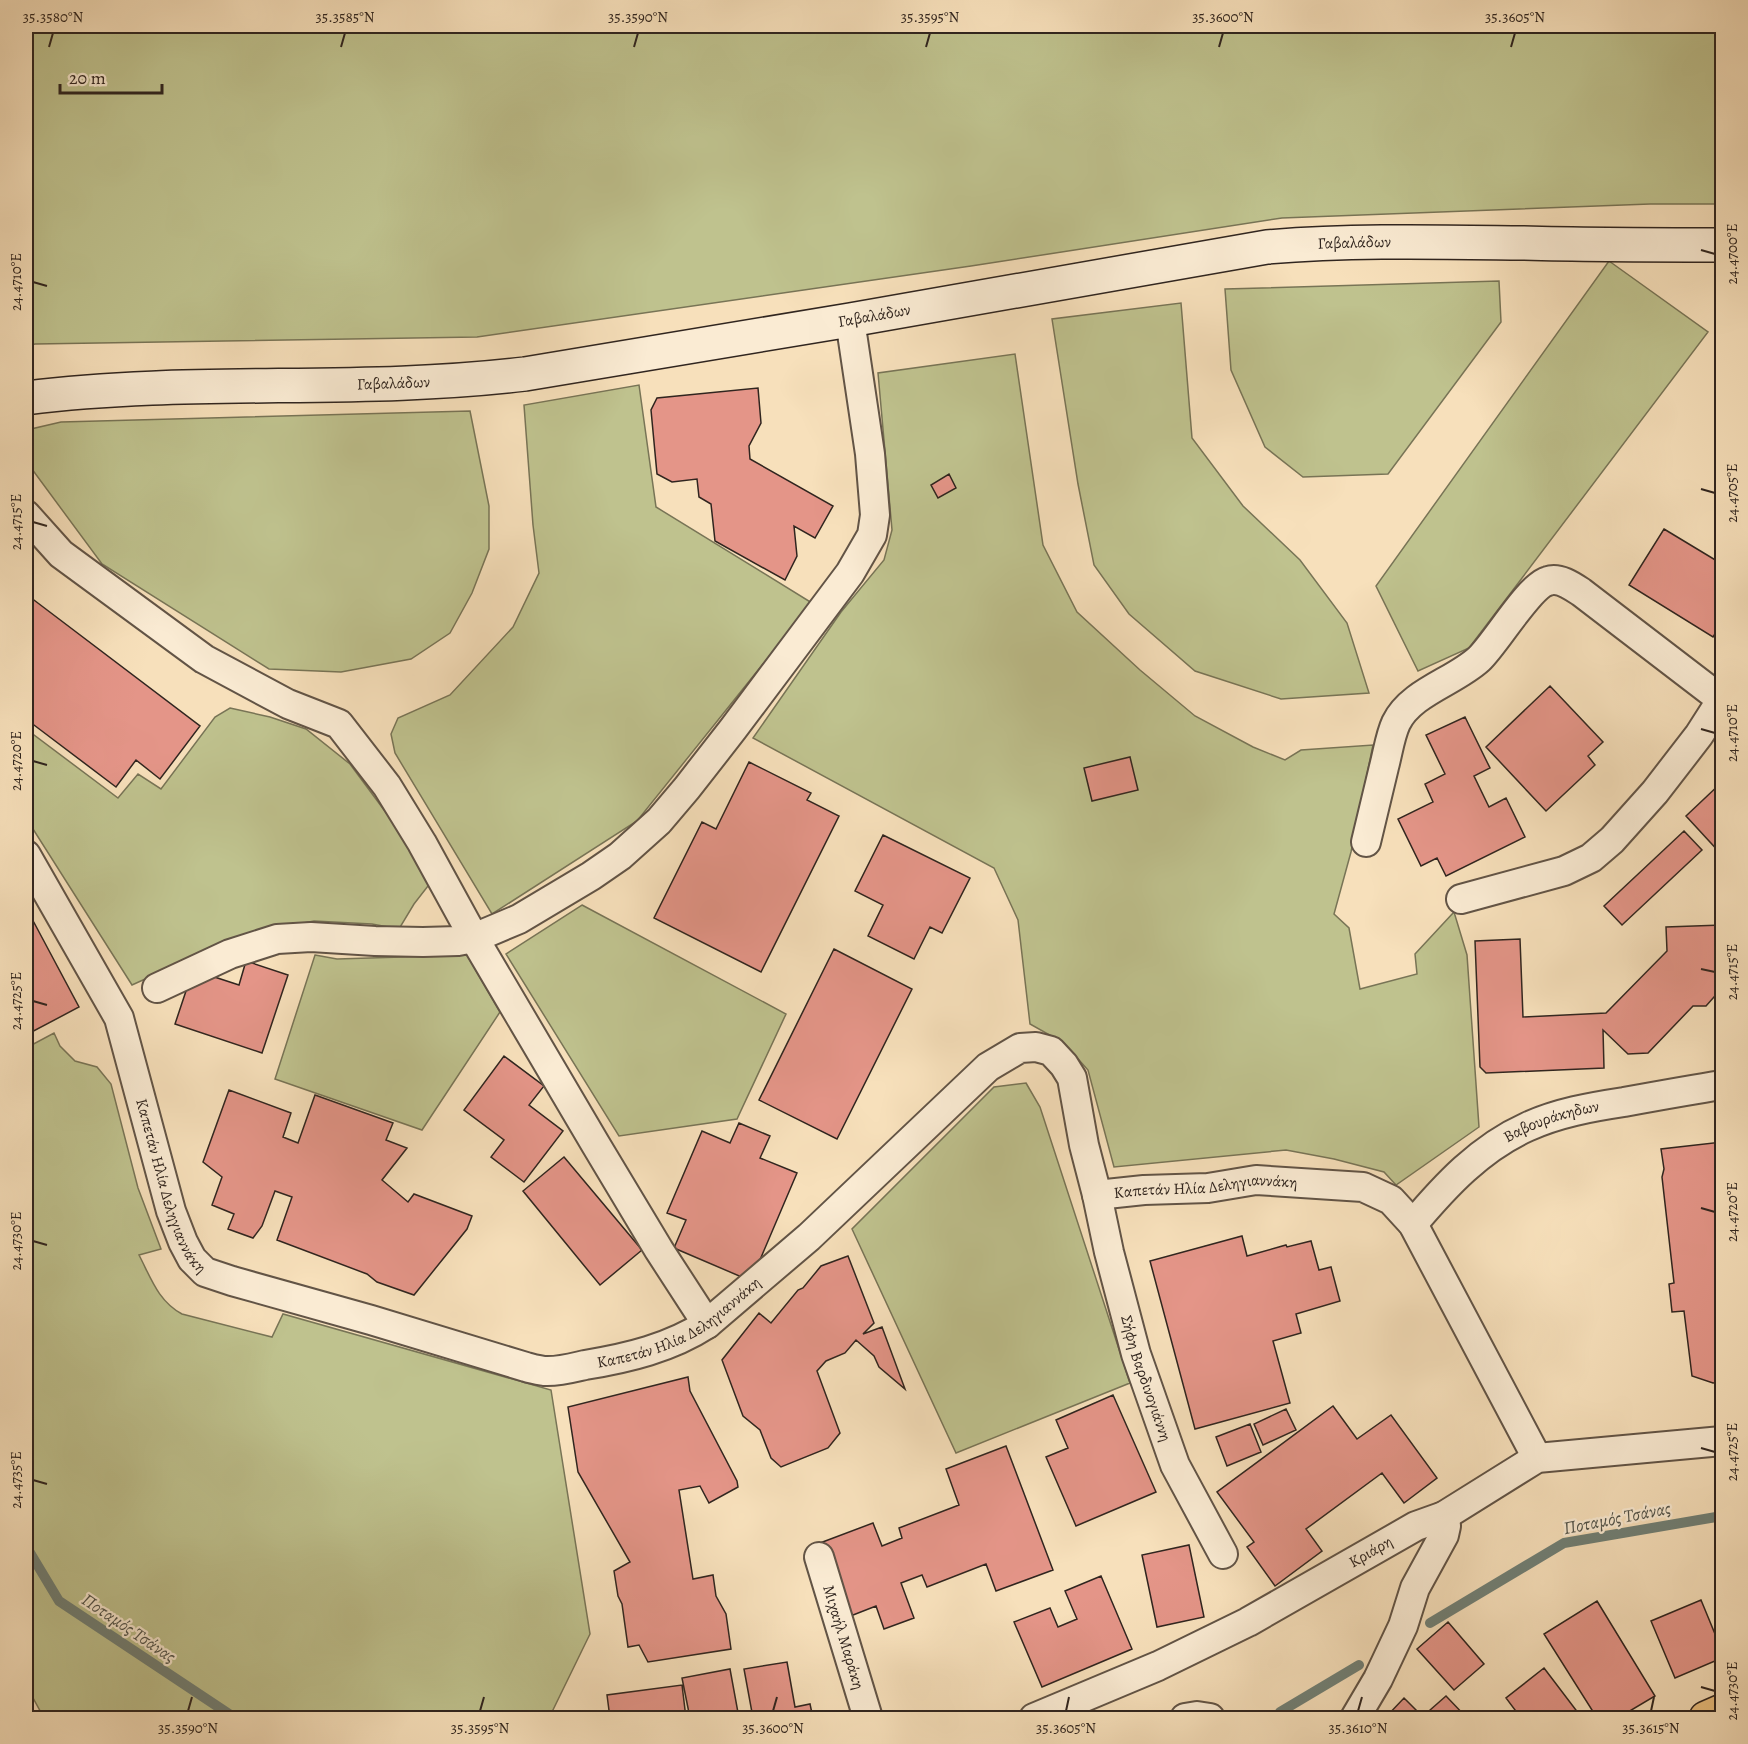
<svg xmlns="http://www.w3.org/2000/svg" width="1748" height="1744" viewBox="0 0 1748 1744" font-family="Alegreya,serif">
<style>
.green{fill:#bfc28e;stroke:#787456;stroke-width:1.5}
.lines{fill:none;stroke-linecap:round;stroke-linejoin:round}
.stream{stroke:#718076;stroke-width:10}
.building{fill:#e49588;stroke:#30251f;stroke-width:1.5}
.street-casing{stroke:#625446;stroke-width:32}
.secondary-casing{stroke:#30251f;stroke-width:36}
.primary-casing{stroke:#30251f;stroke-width:36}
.street{stroke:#faebd3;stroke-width:28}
.secondary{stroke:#faebd3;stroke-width:33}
.primary{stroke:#ecc07e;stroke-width:33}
.ticks{fill:none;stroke:#30251f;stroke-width:2}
.labels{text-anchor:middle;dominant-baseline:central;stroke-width:4.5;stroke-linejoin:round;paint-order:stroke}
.street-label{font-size:16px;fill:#30251f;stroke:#faebd3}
.water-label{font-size:18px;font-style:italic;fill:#51534a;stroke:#faebd3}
.neatline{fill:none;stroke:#30251f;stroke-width:2}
.ticks-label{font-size:15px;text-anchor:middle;fill:#30251f}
</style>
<rect width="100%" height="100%" fill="#f7e0bb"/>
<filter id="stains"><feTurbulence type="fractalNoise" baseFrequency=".00333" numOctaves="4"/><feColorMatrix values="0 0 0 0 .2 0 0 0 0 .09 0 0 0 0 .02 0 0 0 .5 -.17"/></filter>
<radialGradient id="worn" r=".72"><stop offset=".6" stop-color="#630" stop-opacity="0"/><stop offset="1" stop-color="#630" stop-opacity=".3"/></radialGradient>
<path class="green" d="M26 26H1722V204H1650L1282 218 971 266 477 337 35 344 26 346Z
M1609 261 1708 332 1469 648 1418 671 1376 586Z
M1499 281 1501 322 1388 474 1303 477 1265 447 1231 370 1225 289Z
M1181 303 1192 438 1243 506 1300 560 1347 623 1369 693 1281 699 1195 671 1129 614 1094 565 1078 484 1052 319Z
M1015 354 1043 545 1077 612 1140 670 1195 716 1253 747 1285 760 1301 750 1373 745 1351 852 1334 914 1349 928 1360 989 1417 974 1415 954 1454 912 1467 955 1479 1127 1396 1185 1384 1172 1334 1159 1286 1150 1114 1167 1088 1070 1064 1043 1030 1024 1018 920 994 868 753 738 841 612 884 560 892 530 878 373Z
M639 385 656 507 812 603 637 821 492 914 395 753 391 734 398 718 450 695 513 627 539 573 533 525 524 405Z
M470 411 489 506V549L472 593 450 633 411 659 341 672 269 669 102 564 26 461V436L31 429 61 422Z
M230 708 270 717 306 729 350 764 430 872 428 886 414 904 399 929 372 924 314 921 242 935 132 985 26 818V729L118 798 138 774 161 789 215 717Z
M582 905 786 1014 737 1119 619 1136 506 954Z
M315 955 337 959 467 955 500 1012 422 1130 275 1079Z
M54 1033 60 1046 75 1061 97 1067 111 1084 138 1188 161 1249 139 1255C151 1278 158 1301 182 1314L272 1337 283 1314 551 1390 590 1634 549 1718H44L26 1685V1048Z
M1026 1083 1040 1107 1130 1383 956 1453 852 1229 994 1087Z"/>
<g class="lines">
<path class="stream" d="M26 1546 59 1601 235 1718
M1430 1623 1564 1543 1722 1516
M1280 1712 1359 1665"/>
</g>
<path class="building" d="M758 388 761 423 749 446 750 459 833 506 815 538 794 526 797 556 785 580 715 541 711 504 699 497 697 479 672 482 657 474 651 410 657 398Z
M949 474 956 488 938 498 931 485Z
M1664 529 1722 564V627L1720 626 1713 637 1629 585Z
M26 594 200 726 160 779 136 760 116 787 26 719Z
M1550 686 1603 742 1588 756 1595 765 1546 811 1486 747Z
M1465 717 1490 768 1474 776 1489 807 1506 798 1525 837 1446 876 1437 858 1421 866 1398 819 1433 802 1425 784 1445 774 1426 735Z
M1130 757 1138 790 1092 801 1084 768Z
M749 762 811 793 807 800 839 816 761 972 654 918 702 822 716 829Z
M1722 782V855L1686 816Z
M1684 831 1702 850 1622 925 1604 906Z
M883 835 970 878 942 933 930 927 914 959 868 936 883 905 855 891Z
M30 915 79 1007 26 1035V918Z
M1722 925V988L1706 1006H1693L1648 1053 1628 1054 1603 1030 1604 1068 1486 1073 1480 1067 1475 941 1520 939 1523 1017 1606 1013 1667 951 1666 927Z
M834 949 912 989 837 1139 759 1100Z
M246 961 288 975 262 1053 175 1024 193 970 239 985Z
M504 1056 544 1086 529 1105 563 1131 524 1182 491 1157 504 1140 464 1110Z
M229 1090 291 1113 283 1137 298 1143 315 1095 393 1123 386 1140 407 1148 382 1180 408 1202 414 1194 472 1216 467 1229 414 1295 377 1282 367 1274 277 1240 292 1197 275 1191 262 1226 253 1238 228 1229 234 1214 212 1205 222 1177 203 1162Z
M739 1123 770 1136 760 1158 797 1173 751 1281 674 1248 686 1220 667 1213 702 1131 730 1143Z
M1722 1142V1382L1713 1383 1692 1376 1684 1311 1672 1312 1669 1284 1674 1283 1662 1177 1664 1169 1661 1149Z
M564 1157 642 1250 600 1285 523 1191Z
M1242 1236 1247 1256 1286 1245 1287 1247 1311 1241 1319 1270 1331 1267 1340 1301 1296 1314 1301 1333 1273 1341 1290 1403 1195 1429 1150 1261Z
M848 1256 874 1323 863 1334 882 1327 905 1389 879 1367 874 1356 856 1340 845 1353 826 1361 817 1371 840 1433 828 1448 781 1467 771 1458 760 1430 743 1416 722 1360 759 1313 771 1323 798 1290 803 1288 821 1266Z
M688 1377 690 1391 737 1481 738 1487 709 1503 700 1486 679 1490 693 1579 713 1575 716 1596 726 1614 731 1649 648 1662 639 1645 628 1647 622 1604 618 1596 614 1571 630 1562 578 1472 568 1407Z
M1113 1395 1156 1492 1076 1526 1046 1457 1068 1448 1056 1420Z
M1333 1406 1357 1439 1391 1415 1437 1478 1404 1503 1382 1473 1306 1529 1322 1551 1275 1586 1247 1547 1254 1542 1217 1492Z
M1286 1409 1296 1430 1263 1445 1254 1424Z
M1250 1424 1261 1452 1227 1466 1216 1437Z
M1006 1446 1053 1570 996 1591 986 1564 927 1587 922 1575 901 1583 914 1618 884 1629 876 1606 848 1617 820 1543 873 1523 882 1546 902 1538 899 1528 959 1505 946 1469Z
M1189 1545 1204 1617 1157 1627 1142 1555Z
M1101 1576 1132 1649 1042 1687 1014 1622 1050 1608 1058 1627 1077 1619 1065 1591Z
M1701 1600 1722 1651V1658L1675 1678 1651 1621Z
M1597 1601 1655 1696 1618 1718H1597L1544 1634Z
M1448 1622 1484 1664 1454 1690 1417 1649Z
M787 1662 795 1707 810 1704 813 1718H753L744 1669Z
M1544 1668 1582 1718H1521L1506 1698Z
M730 1669 739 1718H690L682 1678Z
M682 1685 686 1718H610L607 1695Z
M1446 1696 1467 1718H1421Z
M1404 1698 1420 1714 1416 1718H1385Z"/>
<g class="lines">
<defs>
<g id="street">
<path d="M26 515 61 554 204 659 288 704 339 724 387 786 422 843 474 938 596 1145 659 1250 707 1324"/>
<path d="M1366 842C1372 817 1378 792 1384 767 1388 752 1390 736 1396 723 1411 692 1454 682 1479 659 1496 643 1529 586 1548 581 1559 577 1572 586 1581 592L1722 700"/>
<path id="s1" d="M26 855 119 1018 171 1211 183 1242 192 1259 205 1272 232 1281 371 1320 526 1367C532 1369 538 1370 544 1371 558 1372 572 1368 585 1365 628 1358 670 1348 707 1324L809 1237 988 1067 1020 1048 1036 1047 1051 1051 1064 1065 1072 1078 1084 1145 1097 1195 1144 1190 1208 1188 1256 1180 1363 1187 1391 1200 1413 1224 1537 1458"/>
<path d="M1461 899 1564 871 1591 858 1612 840 1655 792 1699 735 1722 699"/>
<path d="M157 988 230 954 277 939 311 937 375 941 423 942 458 941 474 938 519 919 591 876 620 856 659 821 687 788 733 729 850 573 872 535 875 515 870 454 850 320"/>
<path id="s2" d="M1097 1195 1109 1252 1136 1354 1175 1465 1223 1554"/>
<path id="s3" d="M1413 1224C1445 1186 1480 1148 1527 1127 1557 1113 1591 1107 1624 1102 1657 1096 1690 1090 1722 1085"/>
<path id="s4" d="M819 1557 868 1718"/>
<path id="s5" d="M1034 1718 1158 1666 1248 1622 1416 1526 1444 1516 1537 1458 1722 1441"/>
<path d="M1185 1718 1197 1716 1210 1718"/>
<path d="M1355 1718 1378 1679 1403 1626 1415 1588 1444 1535 1446 1526 1444 1516"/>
</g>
<g id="secondary">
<path id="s6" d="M26 398C191 377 359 394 525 374L850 320 1267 247C1352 240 1437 242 1522 243 1589 245 1656 245 1722 245"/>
</g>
<path id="primary" d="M1706 1718 1722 1711"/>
</defs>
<use href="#street" class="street-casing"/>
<use href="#secondary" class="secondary-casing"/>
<use href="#primary" class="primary-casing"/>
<use href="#street" class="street"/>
<use href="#secondary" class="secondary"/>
<use href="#primary" class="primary"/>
</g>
<path class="ticks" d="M49 47 53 33M341 47 345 33M634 47 638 33M926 47 930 33M1219 47 1223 33M1511 47 1515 33M1701 250 1715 254M33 282 47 286M1701 489 1715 493M33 522 47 526M1701 729 1715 733M33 761 47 765M1701 969 1715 972M33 1001 47 1005M1701 1208 1715 1212M33 1241 47 1245M1701 1448 1715 1452M33 1480 47 1484M1701 1687 1715 1691M188 1711 192 1697M480 1711 484 1697M773 1711 777 1697M1066 1711 1069 1697M1358 1711 1362 1697M1651 1711 1654 1697"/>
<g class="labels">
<g class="street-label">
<text stroke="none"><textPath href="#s6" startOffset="1340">Γαβαλάδων</textPath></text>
<text stroke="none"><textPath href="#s6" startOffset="854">Γαβαλάδων</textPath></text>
<text stroke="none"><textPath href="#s6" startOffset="368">Γαβαλάδων</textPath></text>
<text stroke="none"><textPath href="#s3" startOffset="176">Βαβουράκηδων</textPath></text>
<text stroke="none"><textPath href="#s1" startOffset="364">Καπετάν Ηλία Δεληγιαννάκη</textPath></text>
<text stroke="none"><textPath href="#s1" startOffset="1696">Καπετάν Ηλία Δεληγιαννάκη</textPath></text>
<text stroke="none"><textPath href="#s1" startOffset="958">Καπετάν Ηλία Δεληγιαννάκη</textPath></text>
<text stroke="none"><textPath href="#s2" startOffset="190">Σήφη Βαρδινογιάννη</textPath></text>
<text stroke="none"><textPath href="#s5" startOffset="376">Κριάρη</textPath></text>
<text stroke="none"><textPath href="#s4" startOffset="84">Μιχαήλ Μαράκη</textPath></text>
</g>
<g class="water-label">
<text transform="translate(1617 1518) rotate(-11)">Ποταμός Τσάνας</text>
<text transform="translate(129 1628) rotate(34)">Ποταμός Τσάνας</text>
</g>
</g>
<rect width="1748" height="1744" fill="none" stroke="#f7e0bb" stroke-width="66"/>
<path d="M60 84v9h102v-9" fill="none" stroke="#30251f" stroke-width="3"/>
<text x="69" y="84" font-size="18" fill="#30251f" stroke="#faebd3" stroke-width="4.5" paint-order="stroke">20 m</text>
<rect x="33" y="33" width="1682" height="1678" class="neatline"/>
<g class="ticks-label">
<text x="53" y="22">35.3580°N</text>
<text x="345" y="22">35.3585°N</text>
<text x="638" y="22">35.3590°N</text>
<text x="930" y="22">35.3595°N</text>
<text x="1223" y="22">35.3600°N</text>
<text x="1515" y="22">35.3605°N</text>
<text transform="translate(1732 254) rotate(-90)" y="5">24.4700°E</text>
<text transform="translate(16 282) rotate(-90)" y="5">24.4710°E</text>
<text transform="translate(1732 493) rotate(-90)" y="5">24.4705°E</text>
<text transform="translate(16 522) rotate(-90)" y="5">24.4715°E</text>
<text transform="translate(1732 733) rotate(-90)" y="5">24.4710°E</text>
<text transform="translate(16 761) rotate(-90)" y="5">24.4720°E</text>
<text transform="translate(1732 972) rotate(-90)" y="5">24.4715°E</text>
<text transform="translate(16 1001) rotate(-90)" y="5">24.4725°E</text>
<text transform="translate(1732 1212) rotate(-90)" y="5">24.4720°E</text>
<text transform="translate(16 1241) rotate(-90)" y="5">24.4730°E</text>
<text transform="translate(1732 1452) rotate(-90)" y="5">24.4725°E</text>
<text transform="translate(16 1480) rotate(-90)" y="5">24.4735°E</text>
<text transform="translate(1732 1691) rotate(-90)" y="5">24.4730°E</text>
<text x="188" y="1733">35.3590°N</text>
<text x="480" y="1733">35.3595°N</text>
<text x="773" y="1733">35.3600°N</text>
<text x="1066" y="1733">35.3605°N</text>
<text x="1358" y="1733">35.3610°N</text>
<text x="1651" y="1733">35.3615°N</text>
</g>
<rect width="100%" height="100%" filter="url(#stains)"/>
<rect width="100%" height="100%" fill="url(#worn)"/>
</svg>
